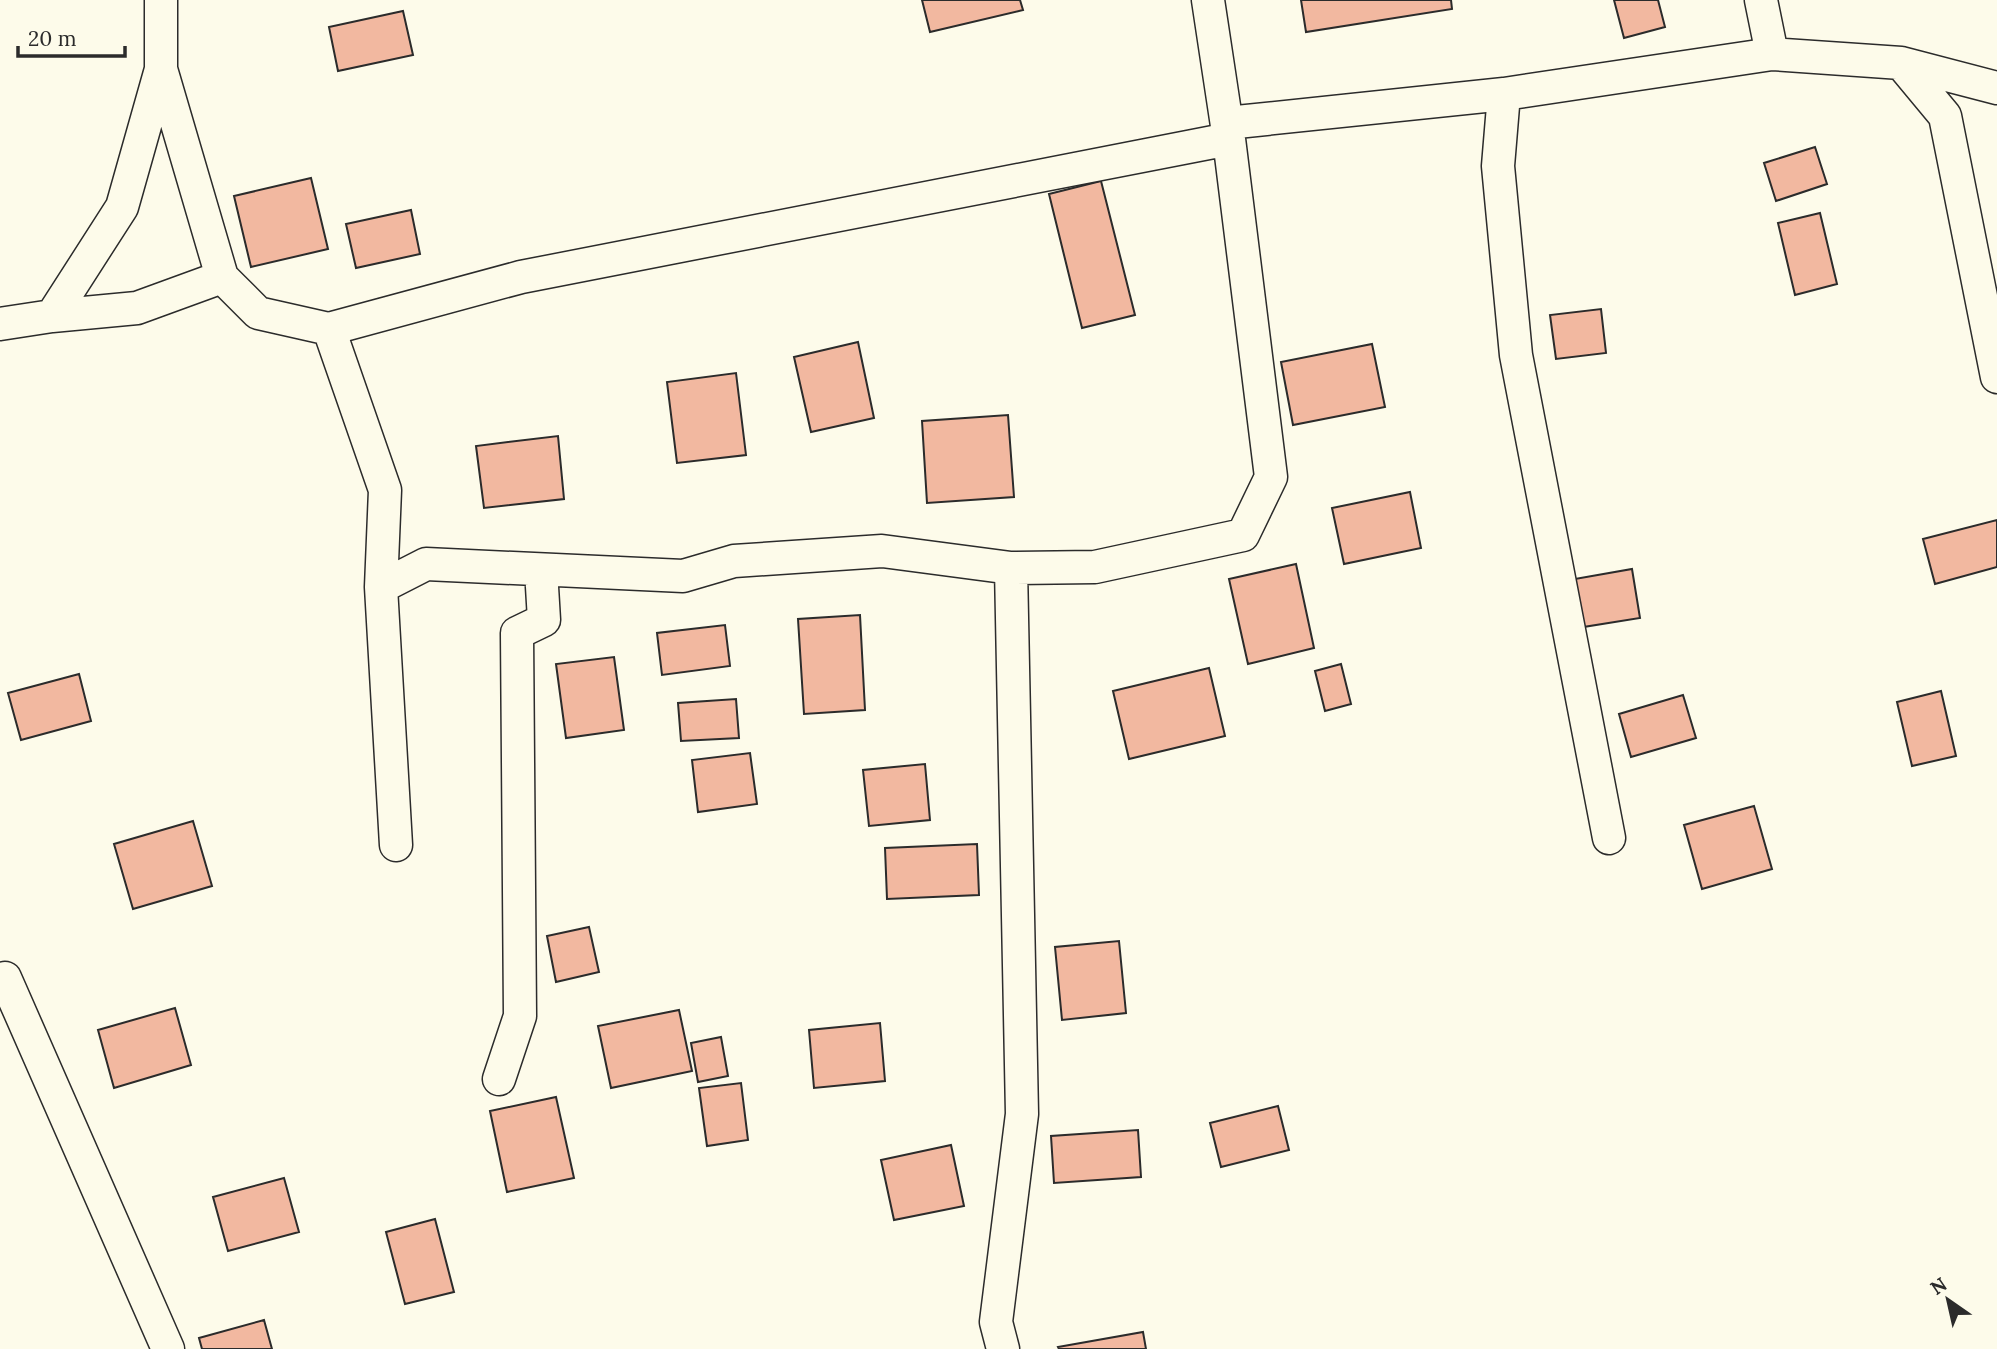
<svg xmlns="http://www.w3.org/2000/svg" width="1997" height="1349" viewBox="0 0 1997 1349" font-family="Lora,serif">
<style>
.building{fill:#f2b8a0;stroke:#2b2b2b;stroke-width:2}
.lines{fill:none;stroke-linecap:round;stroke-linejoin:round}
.street-casing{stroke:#2b2b2b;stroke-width:35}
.street{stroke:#fdfbea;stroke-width:32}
</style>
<rect width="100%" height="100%" fill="#fdfbea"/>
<path class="building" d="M922 0H1020L1023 10 930 32Z
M1301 0H1451L1452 9 1306 32Z
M1614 0H1658L1665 27 1624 38Z
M403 11 413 55 338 71 329 27Z
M1815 147 1827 184 1776 201 1764 163Z
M311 178 328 249 251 267 234 196Z
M1101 181 1135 315 1082 328 1049 194Z
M411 210 420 254 356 268 346 224Z
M1820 213 1837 284 1795 295 1778 223Z
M1601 309 1606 353 1556 359 1550 315Z
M858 342 874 418 811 432 794 357Z
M1372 344 1385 407 1293 425 1281 362Z
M736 373 746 455 677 463 667 382Z
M1008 415 1014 497 927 503 922 421Z
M558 436 564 499 484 508 476 446Z
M1410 492 1421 548 1344 564 1332 508Z
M1997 520V567L1935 584 1923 539Z
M1296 564 1314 648 1248 664 1229 579Z
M1632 569 1640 618 1577 628 1569 580Z
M860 615 865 710 804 714 798 619Z
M725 625 730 666 662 675 657 633Z
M614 657 624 730 566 738 556 664Z
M1341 664 1351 704 1325 711 1315 671Z
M1209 668 1225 736 1129 759 1113 691Z
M79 674 91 721 21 740 8 693Z
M1941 691 1956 756 1912 766 1897 702Z
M1683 695 1696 738 1631 757 1619 714Z
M736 699 739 738 681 741 678 703Z
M750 753 757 804 698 812 692 760Z
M925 764 930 820 869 826 863 770Z
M1754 806 1772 869 1702 889 1684 825Z
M193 821 212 886 133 909 114 844Z
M977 844 979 895 887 899 885 848Z
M589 927 599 972 556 982 547 936Z
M1119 941 1126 1013 1062 1020 1055 947Z
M175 1008 191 1065 114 1088 98 1030Z
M679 1010 692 1071 611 1088 598 1026Z
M880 1023 885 1081 814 1088 809 1030Z
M721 1037 728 1076 698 1082 691 1043Z
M741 1083 748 1140 707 1146 699 1088Z
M556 1097 574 1178 507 1192 490 1111Z
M1278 1106 1289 1150 1221 1167 1210 1123Z
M1138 1130 1141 1177 1054 1183 1051 1136Z
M951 1145 964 1206 894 1220 881 1160Z
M284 1178 299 1232 228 1251 213 1197Z
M435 1219 454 1292 405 1304 386 1232Z
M264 1320 272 1349H202L199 1338Z
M1143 1332 1146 1349H1059L1058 1347Z"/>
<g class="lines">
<defs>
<path id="street" d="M1761 0 1772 54
M1901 63 1997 88
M1504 94 1498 166 1516 355 1609 838
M1227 123 1504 94 1772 54 1901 63 1945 116 1997 377
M222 277 258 313 329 329 385 490 381 587
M52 316 122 207 161 69
M0 324 52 316 137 308 222 277 161 69V0
M329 329 521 277 1229 139
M1011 568 1095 567 1243 535 1271 477 1229 139 1208 0
M396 845 381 587 426 564 683 576 734 561 882 551 1011 568 1022 1114 996 1322 1003 1349
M5 978 168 1349
M499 1079 520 1016 517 633 544 620 541 570"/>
</defs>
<use href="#street" class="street-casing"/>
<use href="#street" class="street"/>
</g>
<g transform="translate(1948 1300) rotate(326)" stroke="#fdfbea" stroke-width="5" paint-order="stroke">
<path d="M0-5L12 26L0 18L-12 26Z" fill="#2b2b2b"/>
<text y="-10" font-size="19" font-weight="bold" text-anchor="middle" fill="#2b2b2b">N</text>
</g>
<path d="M18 46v10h107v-10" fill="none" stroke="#2b2b2b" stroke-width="3.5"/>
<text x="28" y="46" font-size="21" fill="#2b2b2b" stroke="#fdfbea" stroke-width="5" paint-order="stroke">20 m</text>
</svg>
